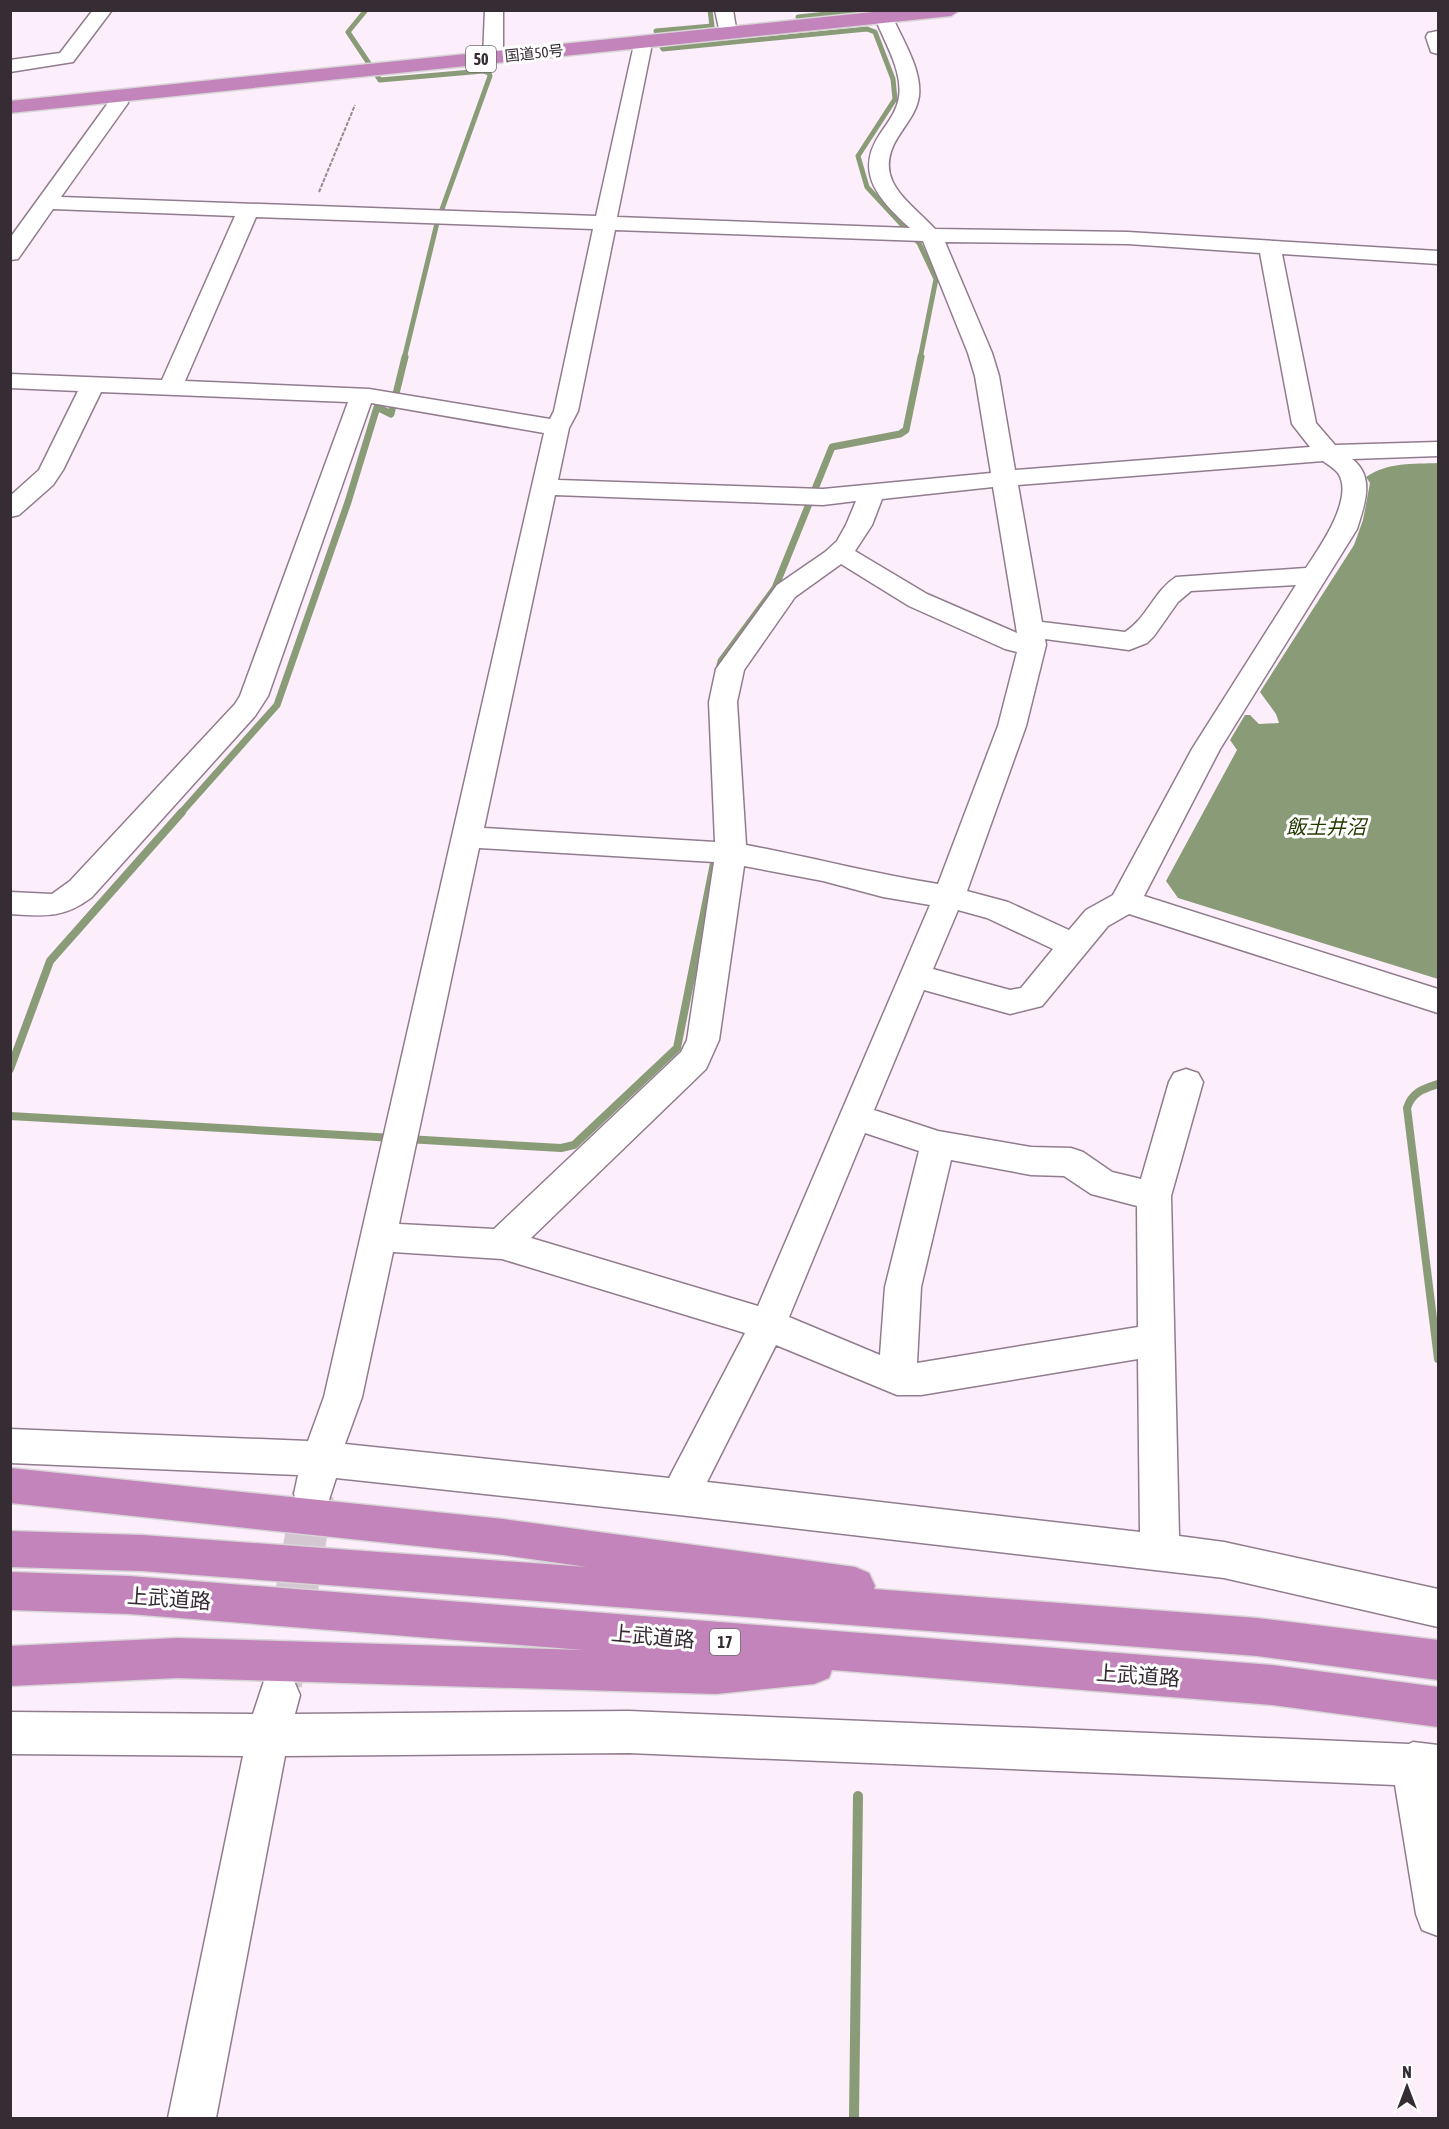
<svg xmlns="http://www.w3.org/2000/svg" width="1449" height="2129" viewBox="0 0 1449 2129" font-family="'Asap Condensed','Noto Sans JP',sans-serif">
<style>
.water{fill:#8a9c77}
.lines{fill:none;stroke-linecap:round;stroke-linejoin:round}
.stream-far3{stroke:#8a9c77;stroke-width:5}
.stream-far2{stroke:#8a9c77;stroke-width:7}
.stream-far1{stroke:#8a9c77;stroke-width:8}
.stream{stroke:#8a9c77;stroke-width:10}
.minor-tunnel{stroke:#d4c7d2;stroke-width:42;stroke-dasharray:42 21;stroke-linecap:butt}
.minor-casing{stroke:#917c8e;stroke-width:3}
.highway-casing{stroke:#d7d5d6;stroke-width:3}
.path{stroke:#968a94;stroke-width:2;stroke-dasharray:4 1.5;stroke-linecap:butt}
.minor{fill:#fff;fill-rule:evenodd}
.highway{fill:#c384bb;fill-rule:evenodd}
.labels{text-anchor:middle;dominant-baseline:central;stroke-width:6;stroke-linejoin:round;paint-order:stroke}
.far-street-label{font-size:15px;fill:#362c34;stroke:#fff}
.shield{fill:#fff;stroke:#726b71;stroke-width:1.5}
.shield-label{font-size:16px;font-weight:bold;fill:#362c34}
.water-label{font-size:20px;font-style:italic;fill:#243b00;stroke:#fff}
.near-street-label{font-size:21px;fill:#362c34;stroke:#fff}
</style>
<rect width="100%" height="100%" fill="#fceefa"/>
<path class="water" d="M1438 463V979L1178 898 1166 881 1237 750 1230 740 1245 715H1250L1259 724 1279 723 1276 714 1260 692 1354 545 1363 520 1370 483 1366 477C1387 462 1414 464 1438 463Z"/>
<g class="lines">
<path class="stream-far3" d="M366 10 348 32 380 80 483 71 489 73 490 76 441 212
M798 17 864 10
M657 34 656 31 712 26 710 10
M662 47 663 49 867 29 875 32 893 79 895 99 858 156 867 187 919 243 936 279 920 359
M404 359 437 223"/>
<path class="stream-far2" d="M718 673 721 661 775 588 832 447 900 434 906 430 921 357
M180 814 277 705 348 502 377 407 391 414 405 357"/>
<path class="stream-far1" d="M10 1069 50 961 182 812
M1438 1084C1423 1089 1412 1092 1407 1108L1438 1359
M10 1116 394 1138
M407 1139 561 1148 574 1145 677 1048 716 853"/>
<path class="stream" d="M854 2118 858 1796"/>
<path class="minor-tunnel" d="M281 1684 313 1494"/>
<defs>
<path id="minor" d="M93 10H112L73 62 10 72V60L60 53Z
M485 10H503V57L500 61H486L483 57Z
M715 10H733L737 34 735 38H721Z
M884 12 891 14 893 18C903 41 922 70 919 96 917 112 906 124 898 137 871 180 909 201 935 229L1128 232 1438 251V264L1282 254 1316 423 1335 445 1438 442V456L1352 459C1376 477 1364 506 1357 529L1220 749 1144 896 1438 989V1013L1129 914 1108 926 1042 1006 1010 1014 924 990 874 1110 938 1131 1031 1147 1071 1148 1083 1152 1112 1172 1141 1179 1169 1082 1174 1073 1186 1069 1198 1073 1203 1082 1171 1196 1179 1536 1224 1542 1438 1589V1627L1224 1578 679 1515 336 1478 327 1506 313 1512 299 1506 294 1494 298 1475 10 1463V1429L308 1441 324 1397 544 433 371 403 268 696 255 716 92 897C63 919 44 916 10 914V892L52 894 70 881 235 704 240 696 348 402 101 392 63 470 53 485 19 515 10 517V496L39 470 78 391 10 388V374L162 380 235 216 53 209 18 259 10 260V238L108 103 111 92H125L128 103 61 197 596 216 633 49 631 43 633 39H647L651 49 617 217 910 228C881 201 853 174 880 134 888 122 897 111 899 97 903 71 884 41 875 18L877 14ZM256 217 593 229 554 411 550 419 369 389 185 381ZM615 230 923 241 968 353 975 376 991 473 823 489 558 480 569 428 578 411ZM945 242 1128 244 1260 253 1292 424 1310 447 1015 470 999 376 992 353ZM1323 461C1327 464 1334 468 1338 473 1355 498 1319 548 1306 568L1176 577C1154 591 1147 618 1125 632L1042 622 1018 485ZM993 487 1017 633 927 594 855 551 872 525 882 499ZM555 495 823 505 856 501 846 525 837 541 825 552 777 585 716 669 709 702 715 842 484 828ZM841 564 909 606 1005 649 1017 652 998 726 938 884C874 874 810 857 746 845L737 702 744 670 795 597ZM1296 585 1192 749 1113 895 1086 910 1069 930 1008 902 967 891 1026 726 1046 645 1045 639 1129 650 1147 643 1154 636 1178 602 1191 591ZM479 848 714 862 687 1040 681 1052 494 1229 399 1224ZM744 866 823 881 883 897 930 905 758 1306 531 1238 706 1069 719 1040ZM958 910 987 918 1053 949 1021 988 1010 990 933 969ZM865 1133 919 1151 885 1287 880 1355 789 1317ZM951 1160 1031 1175 1064 1176 1091 1194 1137 1206 1138 1327 917 1363 921 1287ZM393 1252 502 1259 745 1333 669 1478 345 1444 362 1397ZM776 1345 897 1395H921L1138 1359 1140 1532 707 1482Z
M1438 31V54L1431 52 1426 37 1428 33Z
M279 1675 294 1681 300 1695 295 1714 629 1711 1409 1744 1413 1742 1438 1745V1936L1422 1930 1416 1914 1395 1785 629 1753 285 1756 216 2118H168L243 1756 10 1754V1712L253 1714 264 1681Z"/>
<path id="highway" d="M892 10H960L951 16 10 113V101Z
M10 1468 503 1519 855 1567 869 1573 875 1586 874 1589 1257 1618 1438 1640V1680L1257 1656 328 1585 142 1571 10 1567V1531L142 1535 587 1567 503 1555 10 1503Z
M10 1572 129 1576 1272 1665 1438 1687V1727L1272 1705 832 1670 829 1678 814 1684 716 1694 177 1678 10 1686V1646L177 1638 584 1650 129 1614 10 1610Z"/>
</defs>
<use href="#minor" class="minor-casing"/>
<use href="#highway" class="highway-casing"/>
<path class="path" d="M319 192 355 105"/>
<use href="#minor" class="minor"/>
<use href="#highway" class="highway"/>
</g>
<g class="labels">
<g class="far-street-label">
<text transform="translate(534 53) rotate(-6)">国道50号</text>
</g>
<g class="shield">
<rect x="466" y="46" width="30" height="26" rx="4.5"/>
<rect x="710" y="1629" width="30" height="26" rx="4.5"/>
</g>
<g class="shield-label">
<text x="481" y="59">50</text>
<text x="725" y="1642">17</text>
</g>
<g class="water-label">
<text x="1326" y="826">飯土井沼</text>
</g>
<g class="near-street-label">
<text transform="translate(169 1598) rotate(4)">上武道路</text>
<text transform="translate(653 1636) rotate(5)">上武道路</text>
<text transform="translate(1138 1675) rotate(4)">上武道路</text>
</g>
</g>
<rect width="1449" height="2129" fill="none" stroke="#362c34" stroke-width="24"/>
<g transform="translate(1407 2087)" stroke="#ffffff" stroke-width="4.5" paint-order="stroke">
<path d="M0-4.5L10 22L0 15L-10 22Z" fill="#362c34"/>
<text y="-9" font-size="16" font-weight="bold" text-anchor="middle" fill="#362c34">N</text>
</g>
</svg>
